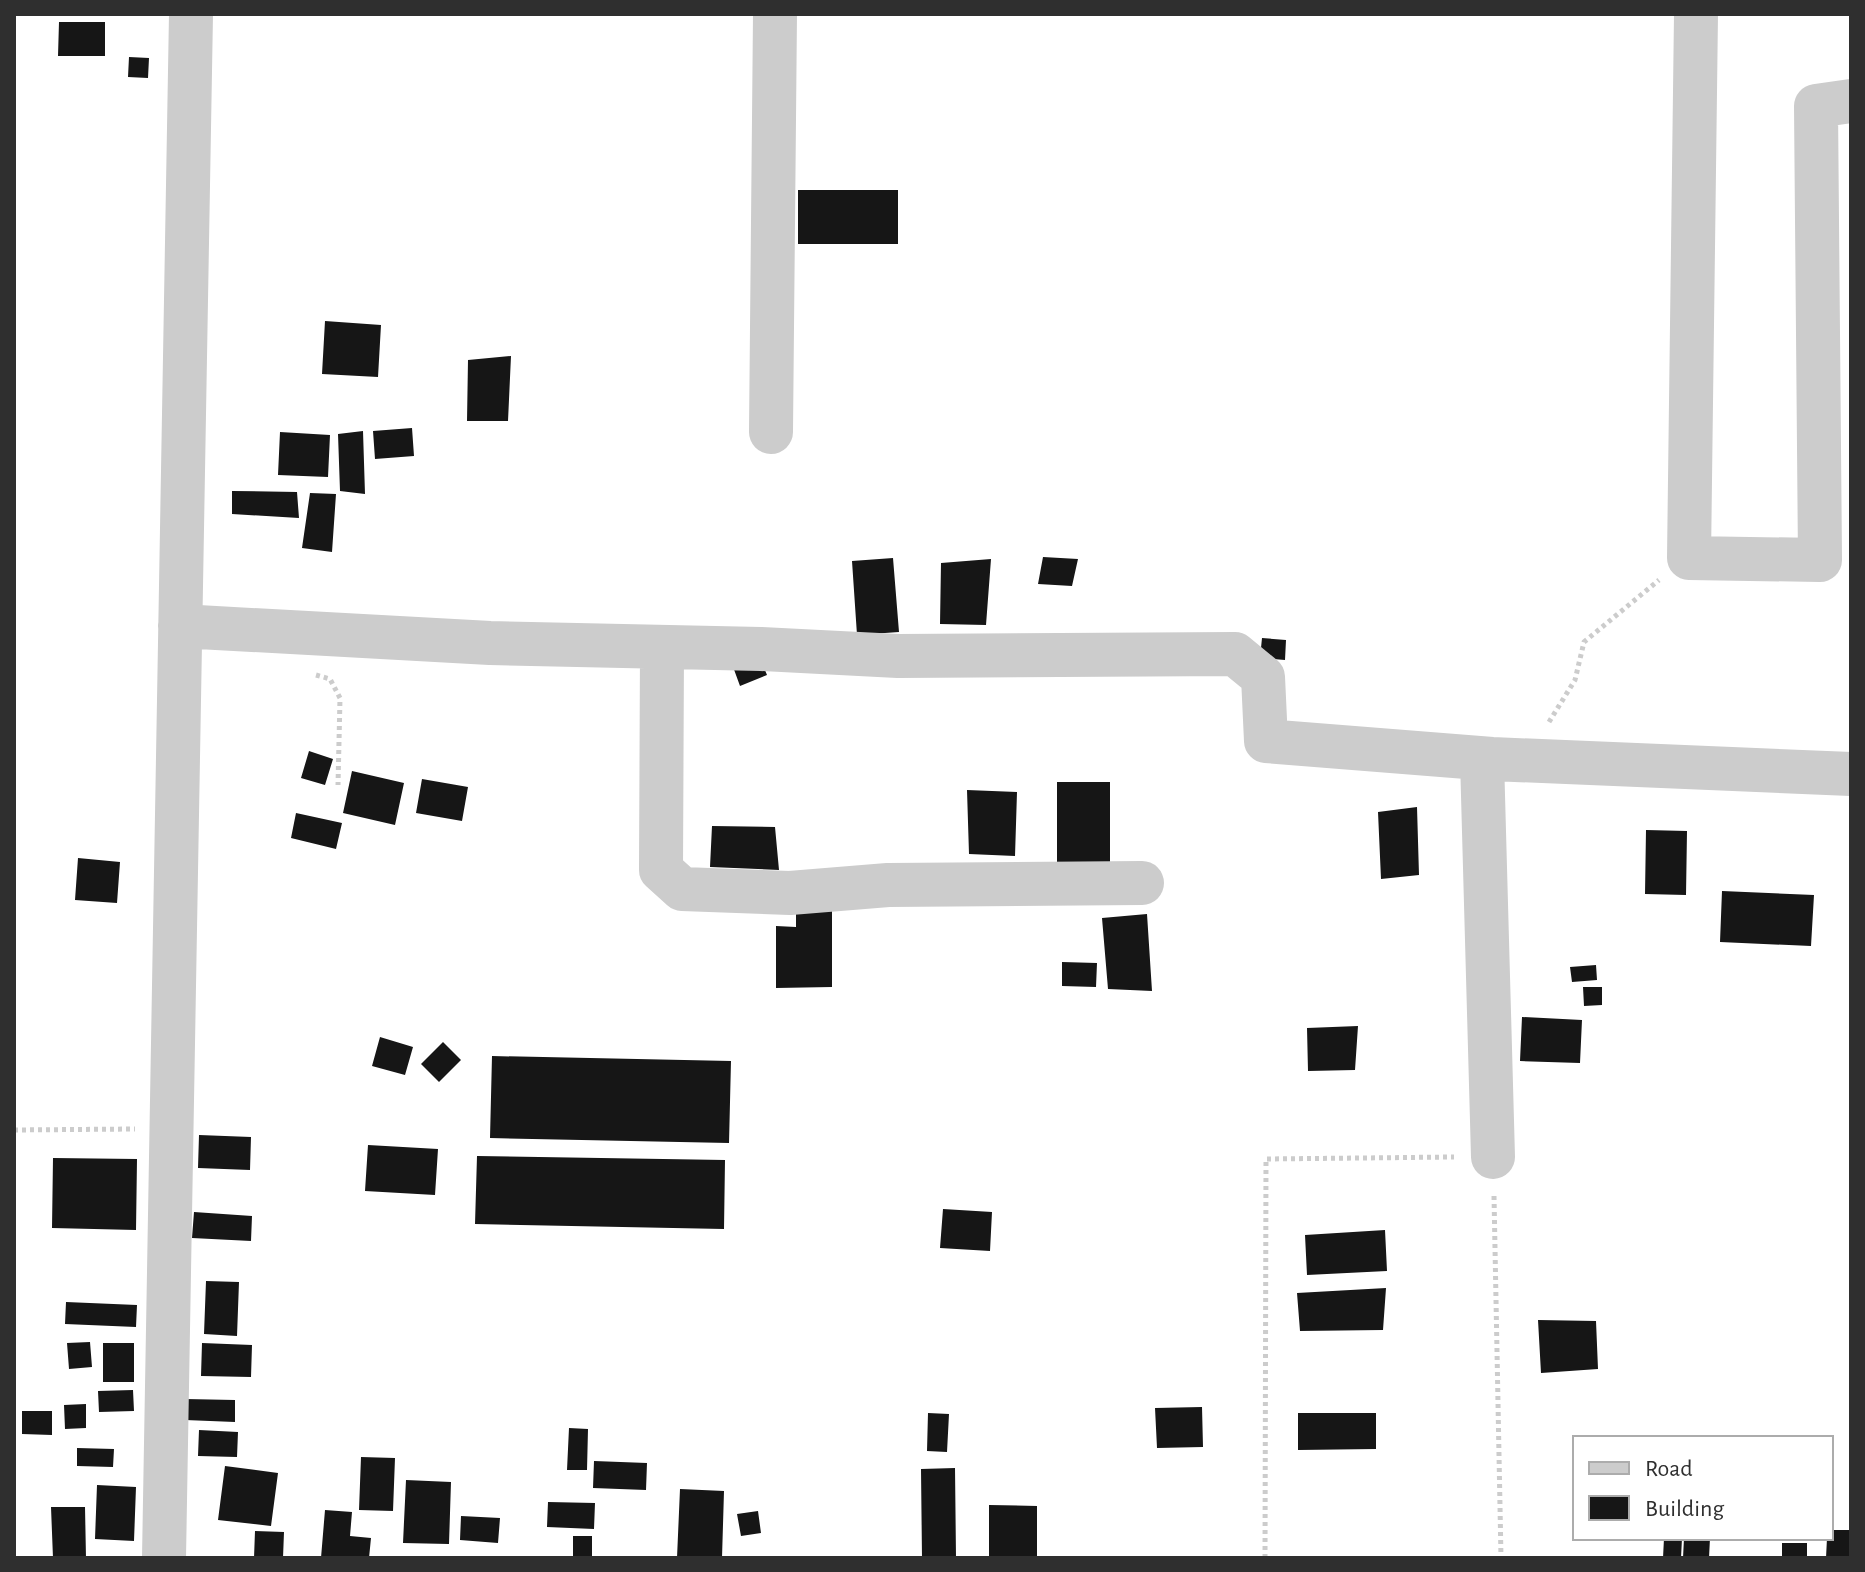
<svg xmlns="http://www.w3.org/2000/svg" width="1865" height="1572" viewBox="0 0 1865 1572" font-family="'Alegreya Sans',sans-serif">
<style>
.building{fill:#161616}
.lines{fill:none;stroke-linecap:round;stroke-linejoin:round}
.path{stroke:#ccc;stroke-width:5;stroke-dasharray:4 4;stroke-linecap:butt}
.minor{stroke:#ccc;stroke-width:44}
</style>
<rect width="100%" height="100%" fill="#fff"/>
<path class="building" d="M59 22H105V56H58Z
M129 57 149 58 148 78 128 77Z
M798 190H898V244H798Z
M325 321 381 325 378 377 322 374Z
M511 356 508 421H467L468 360Z
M412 428 414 456 375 459 373 431Z
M363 431 365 494 340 491 338 434Z
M280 432 330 435 328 477 278 475Z
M232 491 297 492 299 518 232 514Z
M310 493 336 494 332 552 302 548Z
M1043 557 1078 559 1072 586 1038 584Z
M893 558 899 632 857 635 852 561Z
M991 559 986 625 940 624 941 563Z
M1262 638 1286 640 1285 660 1260 658Z
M758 653 767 675 740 686 732 664Z
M309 751 333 759 325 785 301 778Z
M352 771 404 783 395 825 343 813Z
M422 779 468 787 462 821 416 813Z
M1057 782H1110V869L1057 870Z
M967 790 1017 792 1015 856 969 854Z
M1417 807 1419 875 1381 879 1378 812Z
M296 813 342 823 336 849 291 838Z
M712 826 775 827 779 870 710 867Z
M1646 830 1687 831 1686 895 1645 894Z
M78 858 120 862 117 903 75 900Z
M1722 891 1814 895 1811 946 1720 942Z
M796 906H832V987L776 988V926L796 927Z
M1147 914 1152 991 1108 989 1102 918Z
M1062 962 1097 963 1096 987 1062 986Z
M1596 965 1597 980 1572 982 1570 967Z
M1583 987H1602V1005L1584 1006Z
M1522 1017 1582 1020 1580 1063 1520 1061Z
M1358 1026 1355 1070 1308 1071 1307 1028Z
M380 1037 413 1047 405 1075 372 1066Z
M443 1042 461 1060 439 1082 421 1064Z
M492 1056 731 1061 729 1143 490 1138Z
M199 1135 251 1137 250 1170 198 1168Z
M368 1145 438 1149 435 1195 365 1191Z
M477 1156 725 1160 724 1229 475 1224Z
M53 1158 137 1159 136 1230 52 1228Z
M943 1209 992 1212 990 1251 940 1248Z
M194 1212 252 1216 251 1241 192 1238Z
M1385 1230 1387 1271 1307 1275 1305 1235Z
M206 1281 239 1282 237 1336 204 1334Z
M1386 1288 1383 1330 1300 1331 1297 1293Z
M66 1302 137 1305 136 1327 65 1324Z
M1538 1320 1596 1321 1598 1369 1541 1373Z
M90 1342 92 1367 69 1369 67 1343Z
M103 1343H134V1382H103Z
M202 1343 252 1345 251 1377 201 1376Z
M133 1390 134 1411 99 1412 98 1391Z
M185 1399 235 1400V1422L185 1420Z
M86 1404V1428L65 1429 64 1405Z
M1202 1407 1203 1447 1157 1448 1155 1408Z
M22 1411H52V1435L22 1434Z
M928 1413 949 1414 947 1452 927 1451Z
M1298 1413H1376V1449L1298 1450Z
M569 1428 588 1429 587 1470H567Z
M199 1430 238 1432 237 1457 198 1456Z
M77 1448 114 1449 113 1467 77 1466Z
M361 1457 395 1458 393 1511 359 1510Z
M594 1461 647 1463 646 1490 593 1488Z
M225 1466 278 1473 271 1526 218 1520Z
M955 1468 956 1558H922L921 1469Z
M406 1480 451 1482 449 1544 403 1543Z
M97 1485 136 1487 134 1541 95 1539Z
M680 1489 724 1491 722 1558H677Z
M548 1502 595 1503 594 1529 547 1527Z
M989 1505 1037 1506V1558H989Z
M51 1507H85L86 1558H53Z
M325 1510 352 1512 350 1536 371 1538 369 1558H321Z
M758 1511 761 1533 741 1536 737 1514Z
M461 1516 500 1518 498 1543 460 1540Z
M1831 1530H1851V1558H1826L1827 1538H1831Z
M255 1531 284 1532 283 1558H254Z
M573 1536H592V1558H573Z
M1664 1538H1682L1681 1558H1663Z
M1684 1538H1710L1709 1558H1683Z
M1782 1543H1807V1558H1782Z"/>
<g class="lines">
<path class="path" d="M316 675 330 679 340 698 338 785
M1549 722 1575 680 1584 642 1659 580
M14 1130 135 1129
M1494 1196 1501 1558
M1265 1558 1266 1159 1454 1157"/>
<path class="minor" d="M1696 14 1689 558 1820 560 1816 106 1851 101
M771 432 775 14
M180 626 490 643 761 649 898 656 1235 654 1263 677 1266 741 1492 759 1851 774
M662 649 661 870 682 889 790 893 888 885 1142 883
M1482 759 1493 1157
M164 1558 191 14"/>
</g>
<rect width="1865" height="1572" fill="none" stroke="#2f2f2f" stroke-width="32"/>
<rect x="1573" y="1436" width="260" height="104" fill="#ffffff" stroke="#acacac" stroke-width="2"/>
<rect x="1589" y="1462" width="40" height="12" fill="#cccccc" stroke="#acacac" stroke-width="2"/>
<text x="1645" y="1476" font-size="24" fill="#2f2f2f">Road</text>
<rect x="1589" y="1496" width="40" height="24" fill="#161616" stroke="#acacac" stroke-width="2"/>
<text x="1645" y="1516" font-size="24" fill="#2f2f2f">Building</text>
</svg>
